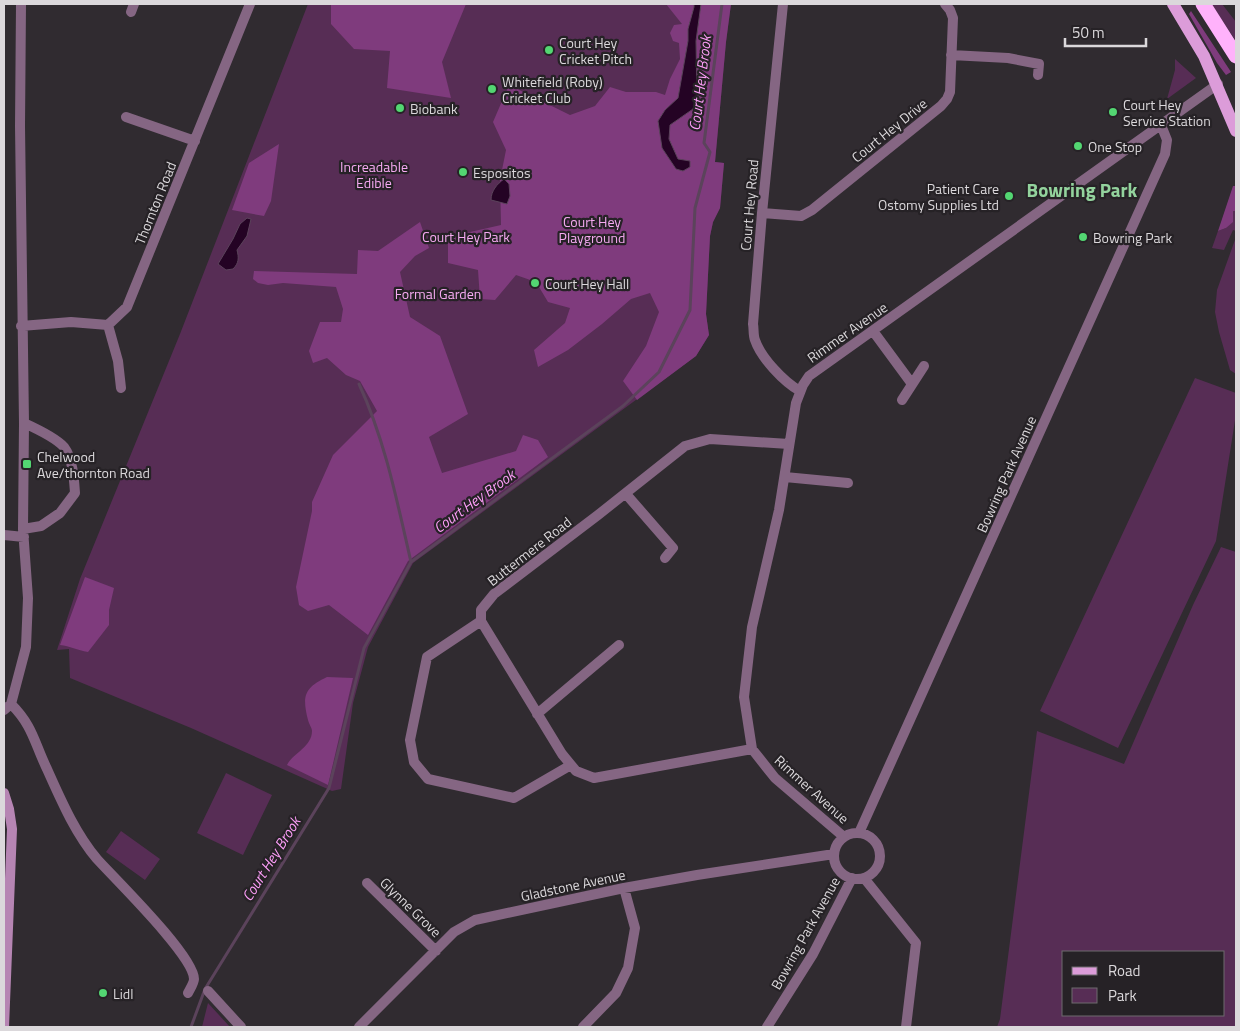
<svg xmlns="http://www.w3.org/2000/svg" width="1240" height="1031" viewBox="0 0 1240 1031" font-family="'Titillium Web',sans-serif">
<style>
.green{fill:#572d55;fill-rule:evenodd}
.forest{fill:#7f3b7d}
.water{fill:#240324;stroke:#5b435b}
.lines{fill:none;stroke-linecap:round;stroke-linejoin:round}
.stream{stroke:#5b435b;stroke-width:3}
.minor{stroke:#856683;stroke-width:10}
.secondary{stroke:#b685b3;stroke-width:10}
.primary{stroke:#dc9cd9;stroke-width:12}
.motorway{stroke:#ffb2fb;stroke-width:15}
.poi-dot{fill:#53d672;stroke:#262226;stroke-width:2}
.labels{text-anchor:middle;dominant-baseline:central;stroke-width:4.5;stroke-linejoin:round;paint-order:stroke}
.poi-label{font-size:14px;fill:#dbd8db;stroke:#262226;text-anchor:start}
.street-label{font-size:14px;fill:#dbd8db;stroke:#262226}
.park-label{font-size:14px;fill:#f6aaf2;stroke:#262226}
.water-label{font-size:15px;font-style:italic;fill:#fd9ef8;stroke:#262226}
.district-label{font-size:19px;font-weight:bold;fill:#93d39d;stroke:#262226}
</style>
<rect width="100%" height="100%" fill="#302b30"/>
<path class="green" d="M308 4H731L726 42 715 162 724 163 720 208 713 222 710 236 706 314 709 335 696 356 413 563 368 647 353 703 341 789 332 791 191 728 70 678 69 649 57 650 80 579 180 334Z
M1211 4H1222L1236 22V41Z
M1175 59 1196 78 1167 99 1175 70Z
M1233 210 1236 211V231L1233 230 1224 250 1212 248 1218 231 1226 228Z
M1236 237V374L1230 370 1219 332 1215 312 1217 290Z
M1195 378 1236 393V414L1216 541 1118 748 1040 711Z
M1221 547 1236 552V1027H997L1000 1019 1037 731 1124 764 1193 605ZM1064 952H1224V1015H1064Z
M226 773 272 795 243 855 197 833Z
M121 831 160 859 145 880 106 852Z
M208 1003 230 1027H202Z"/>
<path class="forest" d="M331 4H466L442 62 451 98 387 88 390 51 354 49 331 24Z
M666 4H694L695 7 688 29V41L678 98 665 110 658 121 676 169 690 161 678 159 669 139 670 125 693 109 697 96 696 41 701 4H731L726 42 715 162 724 163 720 208 713 222 710 236 706 314 709 335 696 356 637 400 623 381 646 346 659 312 650 293 631 299 602 324 568 350 538 367 534 350 565 323 570 308 548 302 536 282 516 275 495 300 480 299 478 270 448 263V237L501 225 500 180 506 150 493 122 509 85 570 115 595 106 610 87 626 92H656L665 95 670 79 680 59 679 43 673 41 670 33 674 25 682 24Z
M1191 11 1231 72 1226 75 1217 63 1189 14Z
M279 144 271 201 264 216 232 210 249 163Z
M1233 186H1236V211H1233V222L1226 228 1218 231Z
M420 222 429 248 415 256 400 272 410 317 440 336 468 414 429 437 442 473 516 451 523 435 538 440 548 457 408 561 368 635 329 605 308 611 299 605 296 587 312 511V502L333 455 377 411 360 381 346 375 327 358 313 363 309 351 320 322H341L343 309 336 287 283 283 268 285 258 283 253 279 254 271 357 274 358 250 378 251Z
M85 577 114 588 109 610V625L88 652C77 650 70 646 60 645Z
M327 677 353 678 328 785 287 765C293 753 312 747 312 731 312 728 309 724 308 720 302 696 304 688 327 677Z"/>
<path class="water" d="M694 4H701L696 41 697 96 693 109 670 125 669 139 678 159 690 161V167L683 171 676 169 662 148 658 121 665 110 678 98 688 41V29L694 7Z
M504 179 509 184 510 196 507 204 491 200C491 191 497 184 504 179Z
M247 218 251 219 247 236 237 250C239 258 239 263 233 269L226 270 218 264 233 239 240 224Z"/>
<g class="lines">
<path class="stream" d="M359 384C385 440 397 501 411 562
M191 1027 205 989 329 788 364 648 411 562 623 406 659 372 690 310 695 208 710 152 704 143 722 4"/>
<path class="minor" d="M783 4 762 213 753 324C754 329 753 335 755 340 761 358 784 382 800 391
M131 12 134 4
M951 55 1008 58 1039 64 1038 75
M126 117 195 141
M762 213 801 216 812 210 941 106 947 99 950 92 953 18 950 10 945 4
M108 325 118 361 121 388
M21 326 71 322 108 325 127 307 250 4
M873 331 912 384
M902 400 924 366
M785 477 848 483
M626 494 673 548 665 558
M23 529 41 526 60 513 75 493C74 479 73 459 64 447 56 438 35 428 24 423
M4 535 24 537
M481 621 427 657 410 740 414 762 428 779 514 798 571 765
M11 704C33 726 34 742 47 769 61 800 75 833 97 859 115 879 194 956 194 979 194 983 190 989 188 993
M4 710 11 704 26 647 28 598 23 529 24 423 20 126 21 4
M537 714 619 645
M752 749 594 778 576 771 562 754 481 621V610L494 594 598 515 685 446 710 439 789 444
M859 833 1165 154 1167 140 1161 125
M834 856a23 23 0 1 1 46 0a23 23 0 1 1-46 0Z
M844 837 775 778 752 749 744 697 752 627 779 510 796 403 803 385 809 376 1218 84
M864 878 916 943 906 1027
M367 883 436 951
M208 991 241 1027
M359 1027 454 932 475 920 624 888 697 875 834 854
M583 1027 616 993 628 968 635 928 624 888
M767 1027 813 954 852 878"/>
<path class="secondary" d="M4 793 9 809 12 829 4 1027"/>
<path class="primary" d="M1173 4 1204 56 1236 131"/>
<path class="motorway" d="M1203 4 1236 56"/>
</g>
<g class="poi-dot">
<circle cx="549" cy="50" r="5"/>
<circle cx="492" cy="89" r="5"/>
<circle cx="400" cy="108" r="5"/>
<circle cx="1113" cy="112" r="5"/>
<circle cx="1078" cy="146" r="5"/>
<circle cx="463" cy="172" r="5"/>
<circle cx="1009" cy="196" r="5"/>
<circle cx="1083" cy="237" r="5"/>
<circle cx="535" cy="283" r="5"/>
<rect x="22" y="459" width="10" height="10" rx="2.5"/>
<circle cx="103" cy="993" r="5"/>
</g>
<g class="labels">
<g class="poi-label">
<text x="559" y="42">Court Hey<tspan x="559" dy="16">Cricket Pitch</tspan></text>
<text x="502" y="81">Whitefield (Roby)<tspan x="502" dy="16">Cricket Club</tspan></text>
<text x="1123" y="104">Court Hey<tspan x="1123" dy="16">Service Station</tspan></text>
<text x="410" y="108">Biobank</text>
<text x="1088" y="146">One Stop</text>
<text x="473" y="172">Espositos</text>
<text x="999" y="188" text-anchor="end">Patient Care<tspan x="999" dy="16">Ostomy Supplies Ltd</tspan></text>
<text x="1093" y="237">Bowring Park</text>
<text x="545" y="283">Court Hey Hall</text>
<text x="37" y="456">Chelwood<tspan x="37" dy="16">Ave/thornton Road</tspan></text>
<text x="113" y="993">Lidl</text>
</g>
<g class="street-label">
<text transform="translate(889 130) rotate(-39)">Court Hey Drive</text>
<text transform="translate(155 203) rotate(-68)">Thornton Road</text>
<text transform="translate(749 205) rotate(-85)">Court Hey Road</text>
<text transform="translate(847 332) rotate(-35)">Rimmer Avenue</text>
<text transform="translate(1006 474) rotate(-66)">Bowring Park Avenue</text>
<text transform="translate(529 551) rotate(-38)">Buttermere Road</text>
<text transform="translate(812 789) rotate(42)">Rimmer Avenue</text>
<text transform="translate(573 885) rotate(-12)">Gladstone Avenue</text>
<text transform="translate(411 907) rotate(44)">Glynne Grove</text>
<text transform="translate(805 933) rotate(-61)">Bowring Park Avenue</text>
</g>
<g class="park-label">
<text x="374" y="166">Increadable<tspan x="374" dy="16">Edible</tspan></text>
<text x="592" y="221">Court Hey<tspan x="592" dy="16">Playground</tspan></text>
<text x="466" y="236">Court Hey Park</text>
<text x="438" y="293">Formal Garden</text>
</g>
<g class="water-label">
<text transform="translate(700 83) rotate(-83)">Court Hey Brook</text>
<text transform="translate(474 501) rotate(-36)">Court Hey Brook</text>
<text transform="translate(271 859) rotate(-58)">Court Hey Brook</text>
</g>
<g class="district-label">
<text x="1082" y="189">Bowring Park</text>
</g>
</g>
<rect width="1240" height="1031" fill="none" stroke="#dbd8db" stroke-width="10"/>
<rect x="1062" y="951" width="162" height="65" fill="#262226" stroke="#6e6b6e"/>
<rect x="1072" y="967" width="25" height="8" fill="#dc9cd9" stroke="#6e6b6e"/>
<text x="1108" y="976" font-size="15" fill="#dbd8db">Road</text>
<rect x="1072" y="988" width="25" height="15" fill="#572d55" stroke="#6e6b6e"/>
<text x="1108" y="1001" font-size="15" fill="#dbd8db">Park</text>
<path d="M1065 38v8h81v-8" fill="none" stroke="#dbd8db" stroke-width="2.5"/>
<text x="1072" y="38" font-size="15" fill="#dbd8db" stroke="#262226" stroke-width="4" paint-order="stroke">50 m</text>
</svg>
